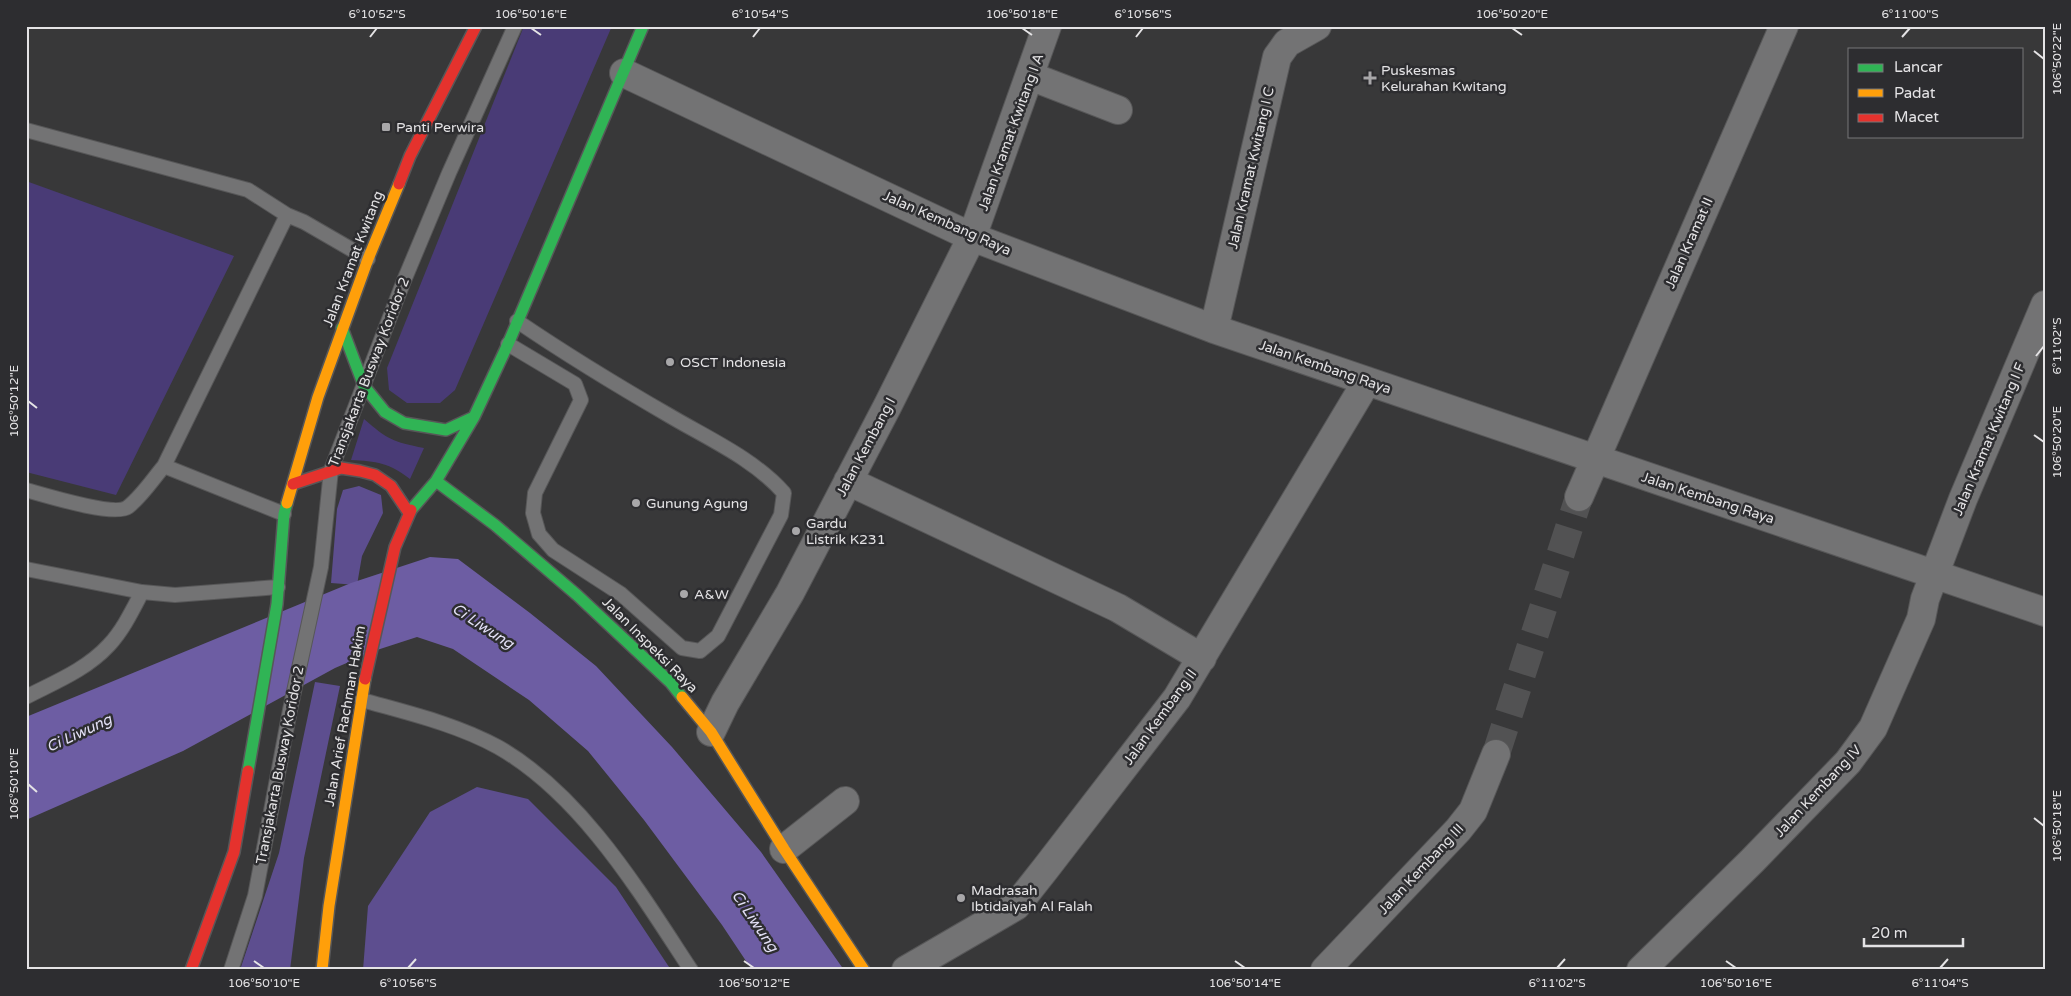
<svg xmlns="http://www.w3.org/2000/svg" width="2071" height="996" viewBox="0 0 2071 996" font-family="'Varela Round',sans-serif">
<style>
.green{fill:#493b76}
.forest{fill:#5d4e8f}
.water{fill:#6d5da3}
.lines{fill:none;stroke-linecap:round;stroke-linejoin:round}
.street-tunnel{stroke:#525253;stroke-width:28;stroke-dasharray:28 14;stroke-linecap:butt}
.lane-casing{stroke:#575758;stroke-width:16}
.street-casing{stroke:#575758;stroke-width:30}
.fast-casing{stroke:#575758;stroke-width:14}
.slow-casing{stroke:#575758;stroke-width:14}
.jam-casing{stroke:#575758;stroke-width:14}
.lane{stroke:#737374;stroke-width:14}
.street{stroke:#737374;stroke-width:28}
.fast{stroke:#30b455;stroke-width:11}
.slow{stroke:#ff9f0a;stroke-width:11}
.jam{stroke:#e5322d;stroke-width:11}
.ticks{fill:none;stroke:#e4e3e5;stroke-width:2}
.poi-dot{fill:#a8a7a9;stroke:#2d2d30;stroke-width:2}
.labels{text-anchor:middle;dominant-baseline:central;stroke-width:5;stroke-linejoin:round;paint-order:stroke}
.poi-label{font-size:14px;fill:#e4e3e5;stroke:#2d2d30;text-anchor:start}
.street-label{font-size:14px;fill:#e4e3e5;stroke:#2d2d30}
.water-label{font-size:15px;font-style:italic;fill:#e3e0f6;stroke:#2d2d30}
.neatline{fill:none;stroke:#e4e3e5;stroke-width:2}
.ticks-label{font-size:12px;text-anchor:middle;fill:#e4e3e5}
</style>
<rect width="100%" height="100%" fill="#383839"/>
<path class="green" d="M524 26H612L455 390 440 403H407L389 390 387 368Z
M26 181 234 256 116 495 26 472Z
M364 419C387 439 393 442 424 448L410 479C390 463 376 461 351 460Z"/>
<path class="forest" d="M359 486 381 495 383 513 362 556 357 585 331 583 337 509 343 490Z
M315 682 340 686 304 858 290 970H240L279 853Z
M477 787 528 799 616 887 671 970H363L368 906 430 812Z"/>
<path class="water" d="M430 557 458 559 530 613 596 666 672 747 761 852 844 970H752L722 925 644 820 588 751 529 700 453 649 417 637 377 650 335 668 183 751 26 820V717L351 583Z"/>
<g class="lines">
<path class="street-tunnel" d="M1496 754 1579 497"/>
<defs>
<path id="lane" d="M26 130 248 190 287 215 164 466C153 479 142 496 128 507 115 517 44 495 26 490
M287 215 304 222 368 259
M508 344 575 384 581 400 535 493 533 513 539 534 553 550 621 594 682 648 700 651 718 636 781 515 784 493C754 459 709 439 670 416 618 386 567 355 517 321
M164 466 284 514
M26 569 142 592 175 595 278 587
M26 697C55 682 86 670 109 645 123 630 132 611 142 592
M362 700C408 713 456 724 498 747 582 795 639 891 691 970
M231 970 255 896 290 710 321 567 331 470 403 283 449 173 515 26"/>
<path id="street" d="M624 73 972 237 1214 329 2045 612
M1030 76 1118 110
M1214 329 1277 57 1287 43 1317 26
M848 481 1118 608 1202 658
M1579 497 1784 26
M711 732 725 703 790 593 888 405 972 237 1047 26
M784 849 845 801
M906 970 1016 906 1046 868 1177 698 1367 381
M1325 970 1458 830 1473 811 1496 754
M1641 970 1752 861 1848 762 1873 728 1921 619 1925 599 1963 499 2045 305"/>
<path id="fast" d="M342 328 364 386 385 412 404 423 446 430 474 417
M436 481 495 525 577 595 671 683 682 697
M411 510 436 481 474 417 508 344 643 26
M248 771 277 604 284 514 287 503"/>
<path id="slow" d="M287 503 318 397 368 259 399 184
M682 697 711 732 784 849 864 970
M322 970 329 906 365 679"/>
<path id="jam" d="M399 184 410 156 476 26
M293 484 341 468 360 471 375 475 391 486 409 513
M365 679 395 547 411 510
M191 970 234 852 248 771"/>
</defs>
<use href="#lane" class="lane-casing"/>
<use href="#street" class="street-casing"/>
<use href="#fast" class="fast-casing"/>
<use href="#slow" class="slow-casing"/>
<use href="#jam" class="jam-casing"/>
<use href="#lane" class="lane"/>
<use href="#street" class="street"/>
<use href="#fast" class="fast"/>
<use href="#slow" class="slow"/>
<use href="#jam" class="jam"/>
</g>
<path class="ticks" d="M531 28 541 35M1022 28 1032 35M1512 28 1522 35M370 37 377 28M753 37 760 28M1136 37 1143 28M1902 37 1910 28M2034 51 2044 59M2036 356 2044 346M28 401 37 408M2034 435 2044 442M28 784 37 792M2034 818 2044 826M254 961 264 968M744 961 754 968M1235 961 1245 968M1726 961 1736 968M408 968 416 959M1557 968 1565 959M1940 968 1948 959"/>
<g class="poi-dot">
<path d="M1367.5 70.5h5v5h5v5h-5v5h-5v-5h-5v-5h5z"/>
<rect x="381" y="122" width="10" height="10" rx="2.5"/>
<circle cx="670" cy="362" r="5"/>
<circle cx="636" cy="503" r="5"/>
<circle cx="796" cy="531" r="5"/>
<circle cx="684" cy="594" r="5"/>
<circle cx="961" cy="898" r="5"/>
</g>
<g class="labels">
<g class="poi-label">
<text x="1381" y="70">Puskesmas<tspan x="1381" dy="16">Kelurahan Kwitang</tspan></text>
<text x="396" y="127">Panti Perwira</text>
<text x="680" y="362">OSCT Indonesia</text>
<text x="646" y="503">Gunung Agung</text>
<text x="806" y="523">Gardu<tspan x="806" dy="16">Listrik K231</tspan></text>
<text x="694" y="594">A&amp;W</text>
<text x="971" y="890">Madrasah<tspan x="971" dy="16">Ibtidaiyah Al Falah</tspan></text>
</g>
<g class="street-label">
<text transform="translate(1011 132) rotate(-70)">Jalan Kramat Kwitang I A</text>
<text transform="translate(1251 168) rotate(-77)">Jalan Kramat Kwitang I C</text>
<text transform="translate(947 223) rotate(24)">Jalan Kembang Raya</text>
<text transform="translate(1689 243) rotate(-66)">Jalan Kramat II</text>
<text transform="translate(353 259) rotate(-69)">Jalan Kramat Kwitang</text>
<text transform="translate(1325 367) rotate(19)">Jalan Kembang Raya</text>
<text transform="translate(369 372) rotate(-69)">Transjakarta Busway Koridor 2</text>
<text transform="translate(1989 439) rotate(-67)">Jalan Kramat Kwitang I F</text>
<text transform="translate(866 447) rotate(-62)">Jalan Kembang I</text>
<text transform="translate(1708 498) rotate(18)">Jalan Kembang Raya</text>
<text transform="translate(650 645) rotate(45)">Jalan Inspeksi Raya</text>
<text transform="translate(345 716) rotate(-80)">Jalan Arief Rachman Hakim</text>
<text transform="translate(1160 717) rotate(-54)">Jalan Kembang II</text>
<text transform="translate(280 765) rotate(-79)">Transjakarta Busway Koridor 2</text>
<text transform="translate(1818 791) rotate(-47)">Jalan Kembang IV</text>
<text transform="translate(1421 869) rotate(-47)">Jalan Kembang III</text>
</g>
<g class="water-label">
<text transform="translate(483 626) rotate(33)">Ci Liwung</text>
<text transform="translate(79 733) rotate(-25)">Ci Liwung</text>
<text transform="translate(755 921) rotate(56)">Ci Liwung</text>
</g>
</g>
<rect width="2071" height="996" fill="none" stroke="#2d2d30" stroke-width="55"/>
<rect x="1848" y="48" width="175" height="90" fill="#2d2d30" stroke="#767678"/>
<rect x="1858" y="64" width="25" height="8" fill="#30b455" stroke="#767678"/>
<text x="1894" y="72" font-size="15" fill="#e4e3e5">Lancar</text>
<rect x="1858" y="89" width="25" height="8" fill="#ff9f0a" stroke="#767678"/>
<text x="1894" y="98" font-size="15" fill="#e4e3e5">Padat</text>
<rect x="1858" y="114" width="25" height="8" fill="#e5322d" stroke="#767678"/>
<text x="1894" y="122" font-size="15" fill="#e4e3e5">Macet</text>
<path d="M1864 938v8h99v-8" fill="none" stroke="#e4e3e5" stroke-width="2.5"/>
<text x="1871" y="938" font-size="15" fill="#e4e3e5" stroke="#2d2d30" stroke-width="4" paint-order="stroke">20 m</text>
<rect x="28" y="28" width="2016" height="940" class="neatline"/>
<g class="ticks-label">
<text x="377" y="18">6°10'52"S</text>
<text x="531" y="18">106°50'16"E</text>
<text x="760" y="18">6°10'54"S</text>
<text x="1022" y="18">106°50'18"E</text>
<text x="1143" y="18">6°10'56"S</text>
<text x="1512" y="18">106°50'20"E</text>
<text x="1910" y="18">6°11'00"S</text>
<text transform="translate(2057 59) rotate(-90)" y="4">106°50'22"E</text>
<text transform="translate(2057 346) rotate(-90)" y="4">6°11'02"S</text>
<text transform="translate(14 401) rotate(-90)" y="4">106°50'12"E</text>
<text transform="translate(2057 442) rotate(-90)" y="4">106°50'20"E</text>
<text transform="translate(14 784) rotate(-90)" y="4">106°50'10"E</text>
<text transform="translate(2057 826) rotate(-90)" y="4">106°50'18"E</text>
<text x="264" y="987">106°50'10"E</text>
<text x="408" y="987">6°10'56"S</text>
<text x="754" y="987">106°50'12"E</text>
<text x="1245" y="987">106°50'14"E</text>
<text x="1557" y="987">6°11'02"S</text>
<text x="1736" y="987">106°50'16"E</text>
<text x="1940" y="987">6°11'04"S</text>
</g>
</svg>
